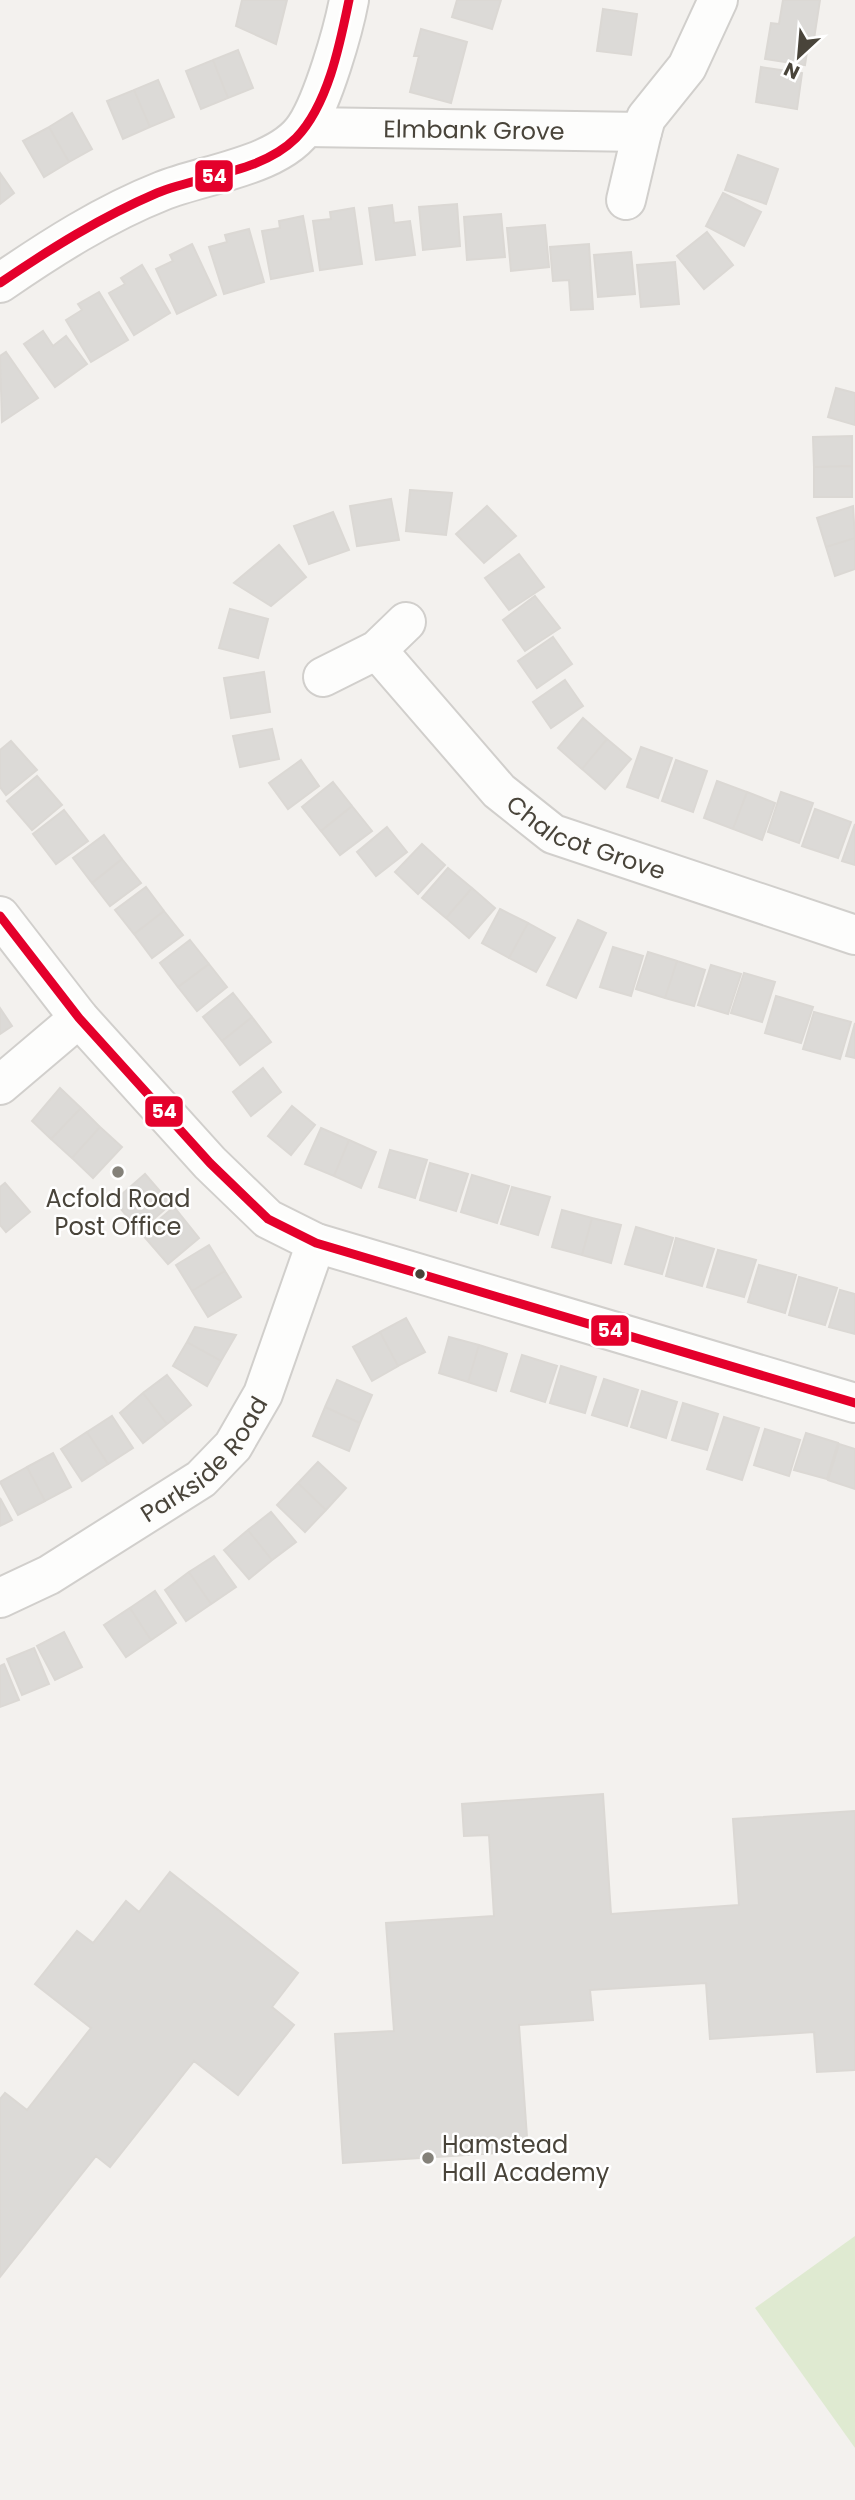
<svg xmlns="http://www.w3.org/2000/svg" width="855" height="2500" viewBox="0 0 855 2500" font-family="Poppins,sans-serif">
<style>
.green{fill:#dfead1}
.building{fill:#dcdad7;stroke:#dbd8d4;stroke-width:2}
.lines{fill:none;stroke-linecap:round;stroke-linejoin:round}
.minor-casing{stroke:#d1cfcc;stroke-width:42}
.minor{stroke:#fdfdfc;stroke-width:38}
.bus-1-casing{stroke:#fff;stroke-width:14}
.bus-1{stroke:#e4002b;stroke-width:9}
.poi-dot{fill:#848179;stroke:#fff;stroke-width:2.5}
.bus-dot{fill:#49443a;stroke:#fff;stroke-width:2.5}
.labels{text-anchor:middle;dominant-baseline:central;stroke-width:5;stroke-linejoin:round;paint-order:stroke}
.street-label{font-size:24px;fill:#49443a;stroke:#fff}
.poi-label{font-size:24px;fill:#49443a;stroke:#fff}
.line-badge{stroke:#fff;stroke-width:2.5}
.badge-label{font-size:19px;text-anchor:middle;font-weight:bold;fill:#fff}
</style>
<rect width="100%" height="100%" fill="#f3f1ee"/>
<path class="green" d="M855 2236V2448L755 2308Z"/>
<path class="building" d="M242 0H287L276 44 236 26Z
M457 0H501L492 29 452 17Z
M783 0H820L814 39 809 38 805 65 765 59 771 23 779 24Z
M603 9 637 14 631 55 597 51Z
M421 29 467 42 451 103 410 92 419 56H414Z
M238 50 253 88 228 98 213 60Z
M213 60 228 98 201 109 186 71Z
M761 67 802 73 797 109 756 102Z
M158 80 174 117 150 127 134 90Z
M134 90 150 127 123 139 107 101Z
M72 113 92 149 69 162 49 127Z
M49 127 69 162 44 177 23 141Z
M738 155 778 169 766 204 725 190Z
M0 173 14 193 0 204Z
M723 193 761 212 744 246 706 226Z
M457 204 460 246 423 250 419 207Z
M392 205 394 223 410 221 415 255 376 260 369 208Z
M354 208 362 264 320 270 313 221 331 219 330 212Z
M501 214 505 257 467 260 464 217Z
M303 216 313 271 271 279 262 231 280 228 279 221Z
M545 225 549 267 511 271 507 228Z
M249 229 264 282 224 294 209 247 227 242 225 235Z
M707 232 733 265 704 289 677 256Z
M192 244 216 295 177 314 156 269 173 261 170 255Z
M589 244 593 309 571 310 569 280 553 281 550 247Z
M631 252 635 294 598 297 594 255Z
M675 262 679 304 641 307 637 265Z
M142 265 170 313 134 335 109 293 125 284 121 278Z
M99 292 128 340 91 362 66 320 82 310 78 304Z
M43 331 53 346 66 336 87 364 55 387 24 344Z
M6 352 38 398 2 422 0 356Z
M836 388 855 393V425L828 417Z
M852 436V466L814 467 813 437Z
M852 466V497H814V467Z
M410 490 452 493 446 535 406 531Z
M391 499 399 540 357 546 350 506Z
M487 506 516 536 484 563 456 534Z
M853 506 855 538 826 547 817 518Z
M333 512 349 550 309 564 294 526Z
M855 538V569L835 576 826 547Z
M279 545 306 577 271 606 234 583Z
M519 554 544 587 509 610 485 578Z
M535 596 560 628 525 651 503 620Z
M230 609 268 619 258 658 219 648Z
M553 637 572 664 537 688 518 661Z
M264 672 270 712 231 718 224 678Z
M565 680 583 706 551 728 533 702Z
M583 718 607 739 582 769 558 748Z
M272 729 279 759 240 767 233 736Z
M607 739 631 759 605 789 582 769Z
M11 741 37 770 6 795 0 787V750Z
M641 747 672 758 658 798 627 787Z
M301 760 319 786 288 809 269 783Z
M676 760 707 771 693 812 662 801Z
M37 776 62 805 32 830 7 801Z
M717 781 747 792 733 829 704 818Z
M333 782 352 806 321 831 302 807Z
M747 792 775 803 762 840 733 829Z
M781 792 813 803 799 843 768 832Z
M352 806 372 831 340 855 321 831Z
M815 809 851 822 838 858 802 846Z
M64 810 88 841 56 864 33 834Z
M855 824V865L842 861Z
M387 827 407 852 376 876 357 852Z
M104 835 122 859 92 883 73 858Z
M422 844 445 865 418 894 395 872Z
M122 859 141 883 110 906 92 883Z
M448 868 472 888 446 918 422 898Z
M146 887 164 911 134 934 115 910Z
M472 888 495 908 469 938 446 918Z
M500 909 528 923 509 958 482 943Z
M164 911 183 935 152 958 134 934Z
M578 920 606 933 576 998 547 985Z
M528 923 555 938 536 972 509 958Z
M190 940 209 964 178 987 160 963Z
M613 947 643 956 631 996 600 987Z
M648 952 677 961 665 998 636 989Z
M677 961 705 970 694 1006 665 998Z
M209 964 227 987 197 1011 178 987Z
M711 965 741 974 728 1014 698 1005Z
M744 973 775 982 762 1022 731 1013Z
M233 993 252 1017 222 1041 203 1017Z
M776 996 813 1007 801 1043 765 1033Z
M0 1008 12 1026 0 1034Z
M814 1012 851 1022 840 1059 803 1049Z
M252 1017 271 1042 240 1065 222 1041Z
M855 1023V1058L846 1056Z
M263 1068 281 1092 251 1116 233 1092Z
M60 1088 81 1108 51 1139 32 1121Z
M292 1106 315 1125 291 1155 268 1136Z
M81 1108 100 1127 72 1158 51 1139Z
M100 1127 122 1147 93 1178 72 1158Z
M321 1128 349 1140 334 1176 305 1164Z
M349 1140 376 1152 361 1188 334 1176Z
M390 1150 427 1160 415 1198 379 1187Z
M430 1163 468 1174 456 1211 420 1200Z
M145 1174 171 1204 140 1231 114 1201Z
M472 1175 509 1186 497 1223 461 1212Z
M5 1183 30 1212 6 1232 0 1225V1187Z
M512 1187 550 1197 538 1235 501 1224Z
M174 1207 199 1238 168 1264 142 1234Z
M562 1210 592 1218 582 1255 552 1247Z
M592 1218 621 1225 611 1263 582 1255Z
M636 1227 673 1238 662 1274 625 1264Z
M676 1238 714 1249 702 1286 666 1276Z
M209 1245 225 1271 192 1291 176 1265Z
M718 1250 756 1260 744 1297 707 1287Z
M759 1265 796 1275 785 1313 748 1302Z
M225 1271 241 1297 208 1317 192 1291Z
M799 1277 837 1288 825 1325 789 1315Z
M840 1290 855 1294V1334L829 1327Z
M406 1318 425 1352 398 1366 380 1332Z
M195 1327 236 1335 221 1361 187 1342Z
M380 1332 398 1366 372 1381 353 1347Z
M449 1337 479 1345 468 1382 439 1373Z
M187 1342 221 1361 207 1386 173 1366Z
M479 1345 507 1354 496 1391 468 1382Z
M522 1355 557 1366 545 1402 511 1391Z
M561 1366 596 1377 585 1413 550 1403Z
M167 1375 191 1405 167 1424 143 1393Z
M604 1379 638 1390 627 1426 592 1415Z
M337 1380 372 1395 360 1423 325 1407Z
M642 1391 677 1402 666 1438 631 1427Z
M143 1393 167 1424 143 1443 120 1413Z
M683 1403 718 1414 707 1450 672 1440Z
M325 1407 360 1423 349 1451 313 1436Z
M112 1416 133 1448 108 1464 87 1432Z
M724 1417 759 1428 742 1480 707 1469Z
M765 1429 800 1440 789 1476 754 1465Z
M87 1432 108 1464 82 1481 61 1449Z
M806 1433 838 1443 827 1479 794 1470Z
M839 1444 855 1449V1489L828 1480Z
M53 1453 71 1487 45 1501 27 1467Z
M318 1462 346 1488 326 1510 298 1483Z
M27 1467 45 1501 18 1515 0 1482Z
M298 1483 326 1510 305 1532 277 1505Z
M0 1498 12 1520 0 1526Z
M271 1512 296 1542 272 1560 248 1530Z
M248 1530 272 1560 249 1579 224 1550Z
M214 1556 236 1587 211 1604 189 1572Z
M189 1572 211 1604 186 1621 165 1590Z
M155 1591 176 1623 151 1640 130 1608Z
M130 1608 151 1640 126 1657 104 1625Z
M64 1632 82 1667 55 1680 37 1646Z
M34 1648 49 1684 22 1695 7 1659Z
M4 1664 19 1700 0 1707V1666Z
M603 1794 611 1914 739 1905 733 1819 855 1811V2070L817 2072 814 2032 710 2039 706 1983 590 1990 593 2020 519 2025 528 2151 343 2163 335 2034 394 2031 386 1923 494 1916 489 1835 464 1836 462 1804Z
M170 1872 298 1973 272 2007 294 2025 238 2095 194 2061 110 2167 96 2156 0 2277V2099L5 2093 27 2110 91 2028 35 1984 77 1931 93 1943 126 1901 139 1912Z"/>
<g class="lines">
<defs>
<g id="minor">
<path id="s1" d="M306 127 642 132 646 118 687 67 718 0"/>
<path d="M626 200 642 132"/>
<path d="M0 283C51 248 104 214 162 191 204 174 281 166 306 126 323 100 343 32 349 0"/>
<path id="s2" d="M377 650 499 791 553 834 855 935"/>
<path d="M323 677 377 650 406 622"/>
<path d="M0 916 79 1018 210 1163 268 1219 316 1243 855 1403"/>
<path d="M0 1085 79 1018"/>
<path id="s3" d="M0 1598 49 1575 201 1479 233 1446 263 1394 316 1243"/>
</g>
</defs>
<use href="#minor" class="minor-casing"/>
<use href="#minor" class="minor"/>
<defs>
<path id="bus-1" d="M0 283C50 249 101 217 157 193 201 175 261 173 296 138 328 105 340 44 349 0
M0 916 79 1018 210 1163 268 1219 316 1243 855 1403"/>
</defs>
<use href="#bus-1" class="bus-1-casing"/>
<use href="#bus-1" class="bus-1"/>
</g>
<g class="poi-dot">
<circle cx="118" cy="1172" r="7"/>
<circle cx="428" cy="2158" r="7"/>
</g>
<circle class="bus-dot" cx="420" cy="1274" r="6"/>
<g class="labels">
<g class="street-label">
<text stroke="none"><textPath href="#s1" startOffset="168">Elmbank Grove</textPath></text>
<text stroke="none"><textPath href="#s2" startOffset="287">Chalcot Grove</textPath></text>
<text stroke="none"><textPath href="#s3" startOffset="250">Parkside Road</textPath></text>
</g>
<g class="poi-label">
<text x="118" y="1198">Acfold Road<tspan x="118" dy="28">Post Office</tspan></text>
<text x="442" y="2144" text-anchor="start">Hamstead<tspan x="442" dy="28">Hall Academy</tspan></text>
</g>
</g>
<g class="line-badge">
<rect x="194" y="159" width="40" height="34" rx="7" fill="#e4002b"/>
<rect x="144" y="1095" width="40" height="33" rx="7" fill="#e4002b"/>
<rect x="590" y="1314" width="40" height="33" rx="7" fill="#e4002b"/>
</g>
<g class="badge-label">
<text x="214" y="183">54</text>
<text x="164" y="1118">54</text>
<text x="610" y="1337">54</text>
</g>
<g transform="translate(799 56) rotate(206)" stroke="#ffffff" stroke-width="5" paint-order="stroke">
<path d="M0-5L12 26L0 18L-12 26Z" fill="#49443a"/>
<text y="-10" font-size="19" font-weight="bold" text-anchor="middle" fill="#49443a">N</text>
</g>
</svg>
